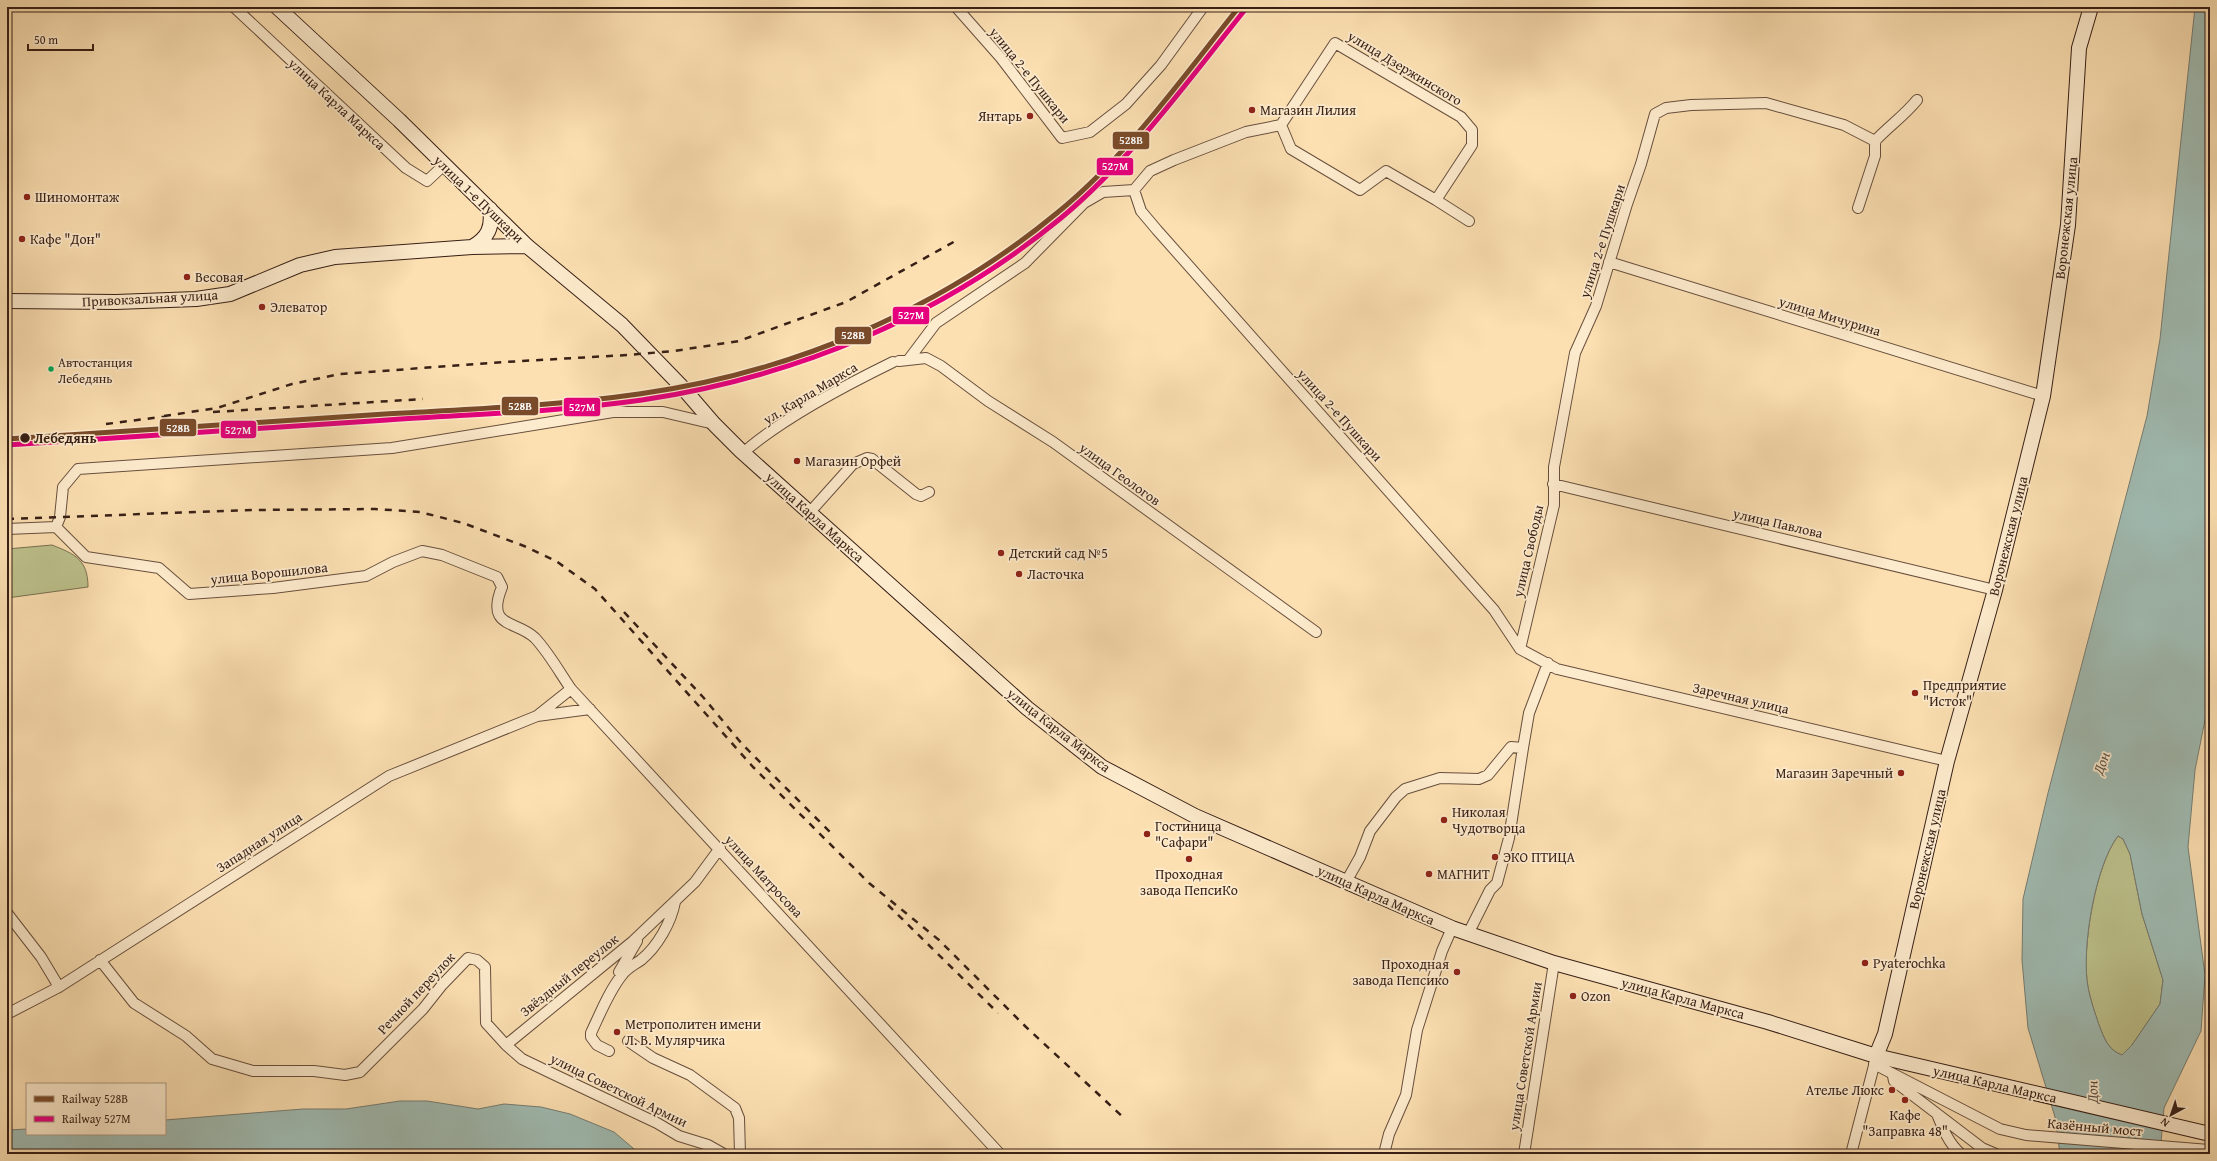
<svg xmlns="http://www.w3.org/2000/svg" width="2217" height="1161" viewBox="0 0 2217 1161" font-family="'Gentium Book Plus',serif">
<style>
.green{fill:#bdc28d;stroke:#7a7052}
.water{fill:#a0bcb3;stroke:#767d74;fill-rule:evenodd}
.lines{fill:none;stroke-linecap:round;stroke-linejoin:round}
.street-casing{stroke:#684f3d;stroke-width:12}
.secondary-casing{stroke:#371f16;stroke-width:16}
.street{stroke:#fdebcd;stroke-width:10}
.secondary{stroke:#fdebcd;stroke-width:14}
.rail{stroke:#371f16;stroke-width:2.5;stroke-dasharray:7 7;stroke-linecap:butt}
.rail-1-casing{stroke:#fdebcd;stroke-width:8}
.rail-2-casing{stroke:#fdebcd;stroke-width:8}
.rail-1{stroke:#7a4b2a;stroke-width:5}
.rail-2{stroke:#e5007d;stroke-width:5}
.poi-dot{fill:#8f2418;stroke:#fdebcd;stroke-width:1.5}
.bus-dot{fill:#00a651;stroke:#fdebcd;stroke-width:1.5}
.stop-dot{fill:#371f16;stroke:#fdebcd;stroke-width:1.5}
.labels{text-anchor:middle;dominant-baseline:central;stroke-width:3.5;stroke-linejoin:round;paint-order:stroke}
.bus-label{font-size:13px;fill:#371f16;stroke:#fdebcd;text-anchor:start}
.street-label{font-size:14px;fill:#371f16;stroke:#fdebcd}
.poi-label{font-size:14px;fill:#371f16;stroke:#fdebcd;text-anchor:start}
.stop-label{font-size:14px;font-weight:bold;fill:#371f16;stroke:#fdebcd;text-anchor:start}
.water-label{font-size:15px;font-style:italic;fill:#564e45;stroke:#fdebcd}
.line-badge{stroke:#fdebcd;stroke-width:1.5}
.badge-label{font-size:11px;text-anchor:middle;font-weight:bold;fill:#fff}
</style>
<rect width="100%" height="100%" fill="#fce0b2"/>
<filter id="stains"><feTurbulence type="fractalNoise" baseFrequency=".005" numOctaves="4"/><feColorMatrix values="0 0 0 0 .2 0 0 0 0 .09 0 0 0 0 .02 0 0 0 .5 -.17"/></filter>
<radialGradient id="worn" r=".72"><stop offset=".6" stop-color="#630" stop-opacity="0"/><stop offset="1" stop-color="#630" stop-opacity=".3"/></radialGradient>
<path class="green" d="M52 545C75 554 88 560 88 587L7 598V549Z
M2118 836 2123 839 2130 854 2142 914 2163 980 2160 1004 2132 1045 2122 1055C2108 1050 2104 1038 2099 1025 2095 1013 2090 999 2088 987 2081 950 2095 866 2118 836Z"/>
<path class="water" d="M2195 7H2210V695L2195 770 2188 847 2205 975 2201 1031 2164 1108 2160 1154H2060L2055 1117 2028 1028 2022 960 2023 899 2048 793 2147 416 2160 339ZM2118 836 2123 839 2130 854 2142 914 2163 980 2160 1004 2132 1045 2122 1055C2108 1050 2104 1038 2099 1025 2095 1013 2090 999 2088 987 2081 950 2095 865 2118 836Z
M400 1101H427L478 1109 504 1104 541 1107 570 1114 614 1132 640 1154H7L8 1130 27 1129V1134H165V1120L303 1109H346Z"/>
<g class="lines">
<defs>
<path id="street" d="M234 7 406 168 427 181 444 165
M956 7 1001 58 1062 138 1090 132 1126 104 1161 65 1203 7
M1875 141C1889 126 1904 116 1917 100
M1134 190 1141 211 1157 230 1494 610 1520 649 1557 669 1947 761
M1134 190 1150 171 1174 160 1246 132 1281 125 1335 43 1461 117 1472 130V145L1436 200 1386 171 1360 190 1291 149 1281 125
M1436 200 1469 221
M1609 262 2043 396
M909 359 936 323 1025 263 1084 203 1103 192 1134 190
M899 361 926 358 941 366 988 401 1053 442 1316 632
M743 453C782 418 846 385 893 362
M1553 484 1995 590
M810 512 853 464 867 458 872 459 916 494 921 496 929 492
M56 527 60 517 63 487 78 469 392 448 613 412H663L714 424
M7 529 56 527 86 557 159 568 189 594 273 588 366 576 393 562 422 551 442 555 497 577 502 587C485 629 517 620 535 638 549 653 560 673 571 689L1000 1154
M1520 649 1554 505V467L1575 353 1596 306 1627 204 1641 164 1655 114 1666 108 1691 105 1766 103 1844 125 1875 141V156L1858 208
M571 689 537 716 590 709
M1346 882 1360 857 1370 831 1396 797 1405 789 1440 778 1479 779 1488 775 1511 747 1523 748 1529 713 1548 663
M7 913 41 957 59 987
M1468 934 1490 890 1497 883 1509 838 1523 748
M100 960 134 1003 186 1036 212 1059 253 1071H314L345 1075 360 1072 423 1009 442 985 468 958 477 960 485 967 486 1023 506 1045 632 942 695 882 720 848
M619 972 637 941
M7 1014 59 987 389 776 537 716
M628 1041 653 1058 690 1075 735 1108 739 1118 740 1154
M506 1045 522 1059 551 1073 657 1123 679 1136 708 1145 724 1154
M609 1051 597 1045 591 1037V1033C600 1014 609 991 622 975 627 968 634 965 641 960 657 947 671 923 675 902
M1874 1064 2000 1129 2026 1135 2209 1150
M1893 1076 1894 1081 1982 1148 1996 1154
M1937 1114C1943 1129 1949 1144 1961 1154
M1384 1154 1389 1134 1406 1095 1417 1030 1442 951 1452 928
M1524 1154 1554 963
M1851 1154 1876 1058"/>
<path id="secondary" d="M277 7 399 120 527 246 622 325 683 388 714 424 741 451 1027 708 1102 767 1195 816 1452 928 1554 963 1768 1022 1876 1056 2210 1134
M472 247C488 238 493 227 490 209
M7 301 116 302 196 299 230 294 300 265 335 257 472 247 527 246
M1876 1056 1885 1034 1947 761 1995 590 2043 396 2068 225 2079 48 2091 7"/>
</defs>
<use href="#street" class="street-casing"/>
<use href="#secondary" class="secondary-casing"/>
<use href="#street" class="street"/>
<use href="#secondary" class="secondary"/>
<path class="rail" d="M213 412 423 399
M164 416 217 408 292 384 340 374 505 362 627 355 674 351 739 341 846 302 959 239
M106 424 169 416
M7 519 252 510 375 509 420 512 463 523 524 546 556 561 595 589 753 767 869 883 939 940 1025 1026 1124 1118
M624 612 703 697 742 744 830 832
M888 905 998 1013"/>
<defs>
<path id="rail-1" d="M7 439C133 431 259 422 385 414 470 409 555 406 639 394 791 373 938 311 1057 213 1128 155 1182 78 1239 7"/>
<path id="rail-2" d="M7 445C134 437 260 428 387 420 472 414 557 412 642 400 795 377 941 317 1061 218 1132 159 1187 82 1244 11"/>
</defs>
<use href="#rail-1" class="rail-1-casing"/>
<use href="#rail-2" class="rail-2-casing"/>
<use href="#rail-1" class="rail-1"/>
<use href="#rail-2" class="rail-2"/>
</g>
<g class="poi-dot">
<circle cx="1252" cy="110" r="4"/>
<circle cx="1030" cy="116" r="4"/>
<circle cx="27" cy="197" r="4"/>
<circle cx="22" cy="239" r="4"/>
<circle cx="187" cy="277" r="4"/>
<circle cx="262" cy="307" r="4"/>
<circle cx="797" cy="461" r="4"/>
<circle cx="1001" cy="553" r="4"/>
<circle cx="1019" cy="574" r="4"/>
<circle cx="1915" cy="693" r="4"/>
<circle cx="1901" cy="773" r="4"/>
<circle cx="1444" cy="820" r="4"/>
<circle cx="1147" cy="834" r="4"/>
<circle cx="1495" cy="857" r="4"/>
<circle cx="1189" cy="859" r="4"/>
<circle cx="1429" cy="874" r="4"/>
<circle cx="1865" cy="963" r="4"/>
<circle cx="1457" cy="972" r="4"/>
<circle cx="1573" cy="996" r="4"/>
<circle cx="617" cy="1032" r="4"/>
<circle cx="1892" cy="1090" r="4"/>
<circle cx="1905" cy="1100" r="4"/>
</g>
<circle class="bus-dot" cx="51" cy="369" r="3.5"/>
<circle class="stop-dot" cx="25" cy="438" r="5.5"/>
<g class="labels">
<g class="bus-label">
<text x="58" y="362">Автостанция<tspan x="58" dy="16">Лебедянь</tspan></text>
</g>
<g class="street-label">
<text transform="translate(1405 68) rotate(31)">улица Дзержинского</text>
<text transform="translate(1030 75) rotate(51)">улица 2-е Пушкари</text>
<text transform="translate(337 104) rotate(43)">улица Карла Маркса</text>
<text transform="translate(479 199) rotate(44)">улица 1-е Пушкари</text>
<text transform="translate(2066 218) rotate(-84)">Воронежская улица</text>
<text transform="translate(1602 241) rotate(-72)">улица 2-е Пушкари</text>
<text transform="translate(150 298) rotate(-3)">Привокзальная улица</text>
<text transform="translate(1830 316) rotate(17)">улица Мичурина</text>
<text transform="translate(810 393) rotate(-31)">ул. Карла Маркса</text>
<text transform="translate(1340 415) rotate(48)">улица 2-е Пушкари</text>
<text transform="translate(1120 474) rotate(36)">улица Геологов</text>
<text transform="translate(815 517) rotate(42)">улица Карла Маркса</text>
<text transform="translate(1778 523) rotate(13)">улица Павлова</text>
<text transform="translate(2008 536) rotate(-76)">Воронежская улица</text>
<text transform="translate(1528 551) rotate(-77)">улица Свободы</text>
<text transform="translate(269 573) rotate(-6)">улица Ворошилова</text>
<text transform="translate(1741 698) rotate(13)">Заречная улица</text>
<text transform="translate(1059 730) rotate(38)">улица Карла Маркса</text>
<text transform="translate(259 842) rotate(-33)">Западная улица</text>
<text transform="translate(1927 849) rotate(-77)">Воронежская улица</text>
<text transform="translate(764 876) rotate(47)">улица Матросова</text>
<text transform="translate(1376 895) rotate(24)">улица Карла Маркса</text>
<text transform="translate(569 975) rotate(-39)">Звёздный переулок</text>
<text transform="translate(416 993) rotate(-47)">Речной переулок</text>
<text transform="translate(1683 998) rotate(15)">улица Карла Маркса</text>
<text transform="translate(1525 1056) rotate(-81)">улица Советской Армии</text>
<text transform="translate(1995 1084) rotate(13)">улица Карла Маркса</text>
<text transform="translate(619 1090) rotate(26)">улица Советской Армии</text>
<text transform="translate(2095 1127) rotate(5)">Казённый мост</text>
</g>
<g class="poi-label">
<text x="1260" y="110">Магазин Лилия</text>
<text x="1022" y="116" text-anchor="end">Янтарь</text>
<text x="35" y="197">Шиномонтаж</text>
<text x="30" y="239">Кафе "Дон"</text>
<text x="195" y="277">Весовая</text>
<text x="270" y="307">Элеватор</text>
<text x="805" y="461">Магазин Орфей</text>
<text x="1009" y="553">Детский сад №5</text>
<text x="1027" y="574">Ласточка</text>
<text x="1923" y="685">Предприятие<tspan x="1923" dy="16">"Исток"</tspan></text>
<text x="1893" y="773" text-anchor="end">Магазин Заречный</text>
<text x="1452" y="812">Николая<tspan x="1452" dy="16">Чудотворца</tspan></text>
<text x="1155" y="826">Гостиница<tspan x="1155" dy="16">"Сафари"</tspan></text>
<text x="1503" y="857">ЭКО ПТИЦА</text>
<text x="1189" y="874" text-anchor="middle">Проходная<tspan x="1189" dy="16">завода ПепсиКо</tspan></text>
<text x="1437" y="874">МАГНИТ</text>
<text x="1873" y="963">Pyaterochka</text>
<text x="1449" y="964" text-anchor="end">Проходная<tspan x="1449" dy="16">завода Пепсико</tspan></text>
<text x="1581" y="996">Ozon</text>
<text x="625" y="1024">Метрополитен имени<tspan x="625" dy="16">Л. В. Мулярчика</tspan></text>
<text x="1884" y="1090" text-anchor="end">Ателье Люкс</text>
<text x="1905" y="1115" text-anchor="middle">Кафе<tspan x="1905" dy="16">"Заправка 48"</tspan></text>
</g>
<g class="stop-label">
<text x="34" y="438">Лебедянь</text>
</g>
<g class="water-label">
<text transform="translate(2101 763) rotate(-70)">Дон</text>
<text transform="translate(2092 1092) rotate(-91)">Дон</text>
</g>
</g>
<g class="line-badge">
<rect x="1112" y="131" width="38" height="19" rx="4" fill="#7a4b2a"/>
<rect x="1096" y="157" width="38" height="19" rx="4" fill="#e5007d"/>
<rect x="892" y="306" width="38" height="19" rx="4" fill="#e5007d"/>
<rect x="834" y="326" width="38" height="19" rx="4" fill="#7a4b2a"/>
<rect x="501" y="396" width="38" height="20" rx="4" fill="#7a4b2a"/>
<rect x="563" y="397" width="38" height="20" rx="4" fill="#e5007d"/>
<rect x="159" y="418" width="38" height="19" rx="4" fill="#7a4b2a"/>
<rect x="220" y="420" width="37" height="19" rx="4" fill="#e5007d"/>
</g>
<g class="badge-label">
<text x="1131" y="144">528В</text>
<text x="1115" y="170">527М</text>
<text x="911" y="319">527М</text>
<text x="853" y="339">528В</text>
<text x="520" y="410">528В</text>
<text x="582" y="411">527М</text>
<text x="178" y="432">528В</text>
<text x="238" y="434">527М</text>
</g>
<rect width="2217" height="1161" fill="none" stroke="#fce0b2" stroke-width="24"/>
<rect x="8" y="8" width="2201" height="1145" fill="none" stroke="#371f16" stroke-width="2"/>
<rect x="12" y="12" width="2193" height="1137" fill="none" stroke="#371f16"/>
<rect x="26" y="1083" width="140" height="52" fill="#fdebcd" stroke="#ae9984"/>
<rect x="34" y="1096" width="20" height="6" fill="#7a4b2a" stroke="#ae9984"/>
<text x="62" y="1103" font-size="12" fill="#371f16">Railway 528В</text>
<rect x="34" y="1116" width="20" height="6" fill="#e5007d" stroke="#ae9984"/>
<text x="62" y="1123" font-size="12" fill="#371f16">Railway 527М</text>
<g transform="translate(2171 1115) rotate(220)" stroke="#fdebcd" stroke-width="3" paint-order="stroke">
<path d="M0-3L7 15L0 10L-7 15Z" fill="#371f16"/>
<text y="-6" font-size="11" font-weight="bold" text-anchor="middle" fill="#371f16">N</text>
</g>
<path d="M28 44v6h65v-6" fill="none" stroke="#371f16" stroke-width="2"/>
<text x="34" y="44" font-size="12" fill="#371f16" stroke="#fdebcd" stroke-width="3" paint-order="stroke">50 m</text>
<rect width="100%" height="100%" filter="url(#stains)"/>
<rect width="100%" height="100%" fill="url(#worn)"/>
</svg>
